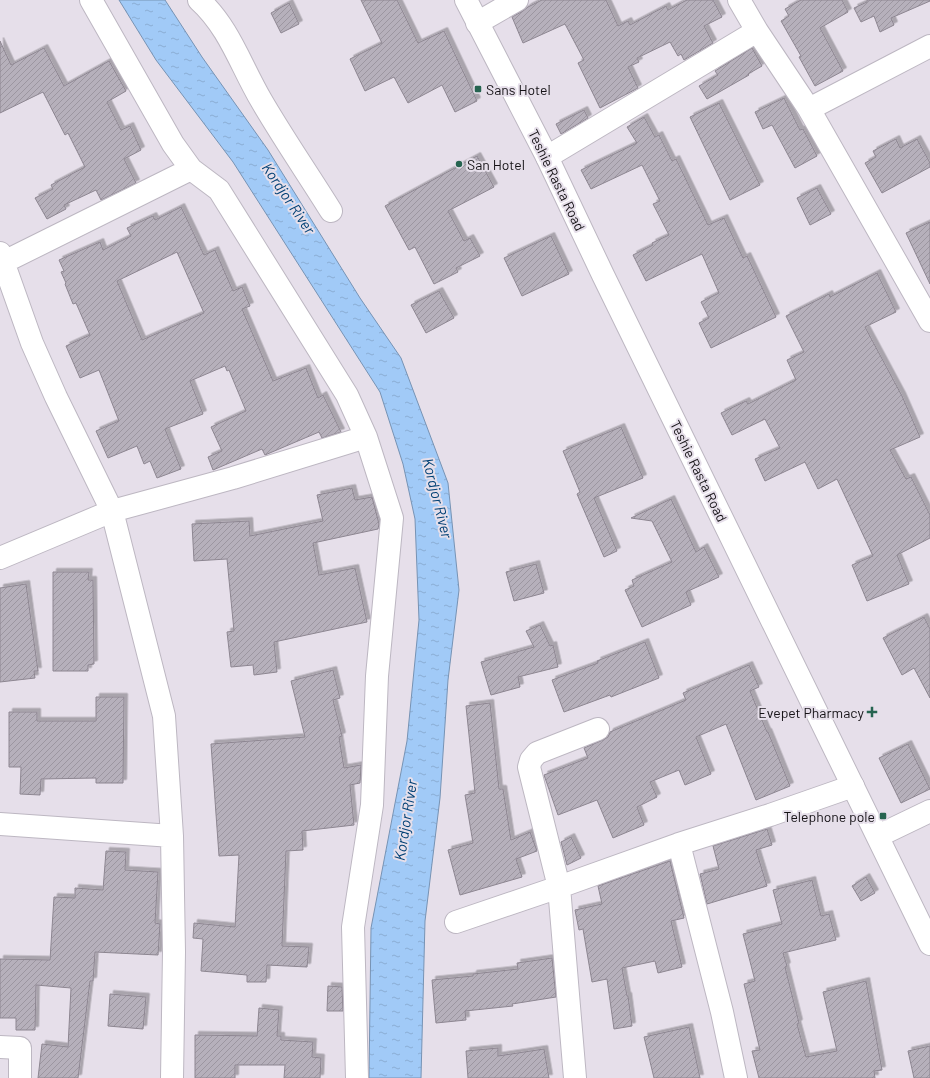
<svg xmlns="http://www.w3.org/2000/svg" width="930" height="1078" viewBox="0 0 930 1078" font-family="Barlow,sans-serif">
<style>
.water{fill:url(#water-ripples);stroke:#7793b4}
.building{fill:url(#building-hatch);stroke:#8d8691;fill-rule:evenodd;filter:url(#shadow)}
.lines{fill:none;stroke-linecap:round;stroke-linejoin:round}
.minor-casing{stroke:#bdb7c2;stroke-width:24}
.major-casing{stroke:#bdb7c2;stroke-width:24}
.minor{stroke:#fff;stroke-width:22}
.major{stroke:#fff;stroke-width:22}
.poi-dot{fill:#266450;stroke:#e6dfea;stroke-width:1.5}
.labels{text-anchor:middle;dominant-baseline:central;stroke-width:4;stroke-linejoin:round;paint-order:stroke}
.poi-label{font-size:14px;fill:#161317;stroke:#e6dfea;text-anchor:start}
.street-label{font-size:14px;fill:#161317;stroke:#e6dfea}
.water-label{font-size:15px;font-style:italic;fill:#004075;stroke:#e6dfea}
</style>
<defs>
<pattern id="water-ripples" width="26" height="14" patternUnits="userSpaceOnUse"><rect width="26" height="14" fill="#a1caf7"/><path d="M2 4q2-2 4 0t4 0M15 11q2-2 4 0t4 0" fill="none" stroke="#8aadd3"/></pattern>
<pattern id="building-hatch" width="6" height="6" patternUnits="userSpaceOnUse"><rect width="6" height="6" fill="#b6b0bb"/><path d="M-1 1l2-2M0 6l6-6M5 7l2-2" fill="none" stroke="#9c96a0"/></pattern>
<filter id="shadow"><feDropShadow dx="3.5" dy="-3.5" stdDeviation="0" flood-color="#0004"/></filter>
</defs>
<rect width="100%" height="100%" fill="#e6dfea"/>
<path class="water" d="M119 0H165L202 57 268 150 360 298 401 358 448 483 459 590 448 680 440 798 425 921 421 1078H369L371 928 407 741 419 620 415 519 403 464 380 392 233 162 156 60Z"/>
<path class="building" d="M361 0H397L418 43 444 31 477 101 455 112 442 85 408 103 394 77 365 91 350 59 382 43Z
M542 0H606L618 26 628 21 630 25 666 6 668 10 687 0H713L722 17 704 26 713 43 684 60 681 54 678 56 670 42 637 58 639 62 628 67 638 88 600 108 578 63 584 60 565 24 523 43 512 17 523 11 528 7Z
M801 0H842L848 12 820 28 843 71 815 86 799 57 801 56 781 21 789 16 785 9Z
M867 0H930V1L891 18 894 25 880 32 874 16 861 22 854 8 867 2Z
M289 3 299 24 281 33 271 13Z
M0 41 11 65 44 48 64 86 109 61 126 91 107 102 121 130 130 126 141 150 124 159 136 183 101 200 96 190 64 205 66 209 47 219 35 198 53 189 51 185 85 167 68 133 65 135 43 92 0 113Z
M752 48 762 66 748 74 749 75 707 99 699 86 718 75 715 71Z
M784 98 800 130 803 129 817 156 795 168 772 125 763 129 755 112Z
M719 103 760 185 730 200 690 117Z
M584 110 588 118 561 134 556 124Z
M644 117 655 137 659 135 672 161 676 159 708 225 724 218 743 258 747 256 776 317 711 348 699 323 709 318 701 302 719 293 702 254 646 281 633 255 653 245 652 243 669 235 653 204 660 201 642 165 591 189 581 170 637 143 627 127Z
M896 139 900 148 917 139 930 163V167L882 193 865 163 876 157 873 151Z
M477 156 494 187 448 211 464 241 470 238 480 256 456 268 458 272 434 284 415 247 409 250 385 206Z
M817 188 831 214 810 225 797 198Z
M181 207 204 255 215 250 233 291 242 287 250 306 242 309 273 381 306 368 318 398 323 395 341 432 322 438 319 432 265 455 262 449 213 470 208 457 222 451 211 427 246 411 229 370 227 371 225 366 190 381 203 414 165 429 181 469 157 478 150 461 144 464 137 446 108 458 96 431 119 421 99 370 80 378 66 346 90 335 76 303 73 304 65 284 66 283 61 272 64 271 59 260 100 242 103 250 131 236 127 228 153 216 155 220ZM177 252 204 313 142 340 117 281Z
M930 222V284L906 233Z
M551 236 569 274 522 296 504 258Z
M877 273 896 312 865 327 902 396 920 437 890 450 906 479 911 477 930 515V538L897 555 909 584 867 601 852 565 873 556 837 479 818 489 805 462 765 481 755 459 780 448 765 419 732 435 721 413 746 401 748 404 796 380 787 360 804 352 786 316 829 294 830 297Z
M439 291 454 318 426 333 411 305Z
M621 427 643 478 594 498 617 551 604 557 577 494 580 492 563 451Z
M352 488 355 500 372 497 379 524 378 529 313 543 319 575 355 568 367 622 274 642 277 672 254 675 253 665 231 667 227 632 234 631 227 559 194 561 192 524 249 521 250 536 323 521 317 495Z
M671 499 696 552 704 547 719 577 686 592 691 605 642 627 625 590 634 586 632 580 672 562 652 521 631 518Z
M536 564 544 593 514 601 506 572Z
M53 572H89L88 580H93L94 664 88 665V671H53Z
M26 584 38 671H34L35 678 0 682V588Z
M924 617 930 629V698L914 668 902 675 883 638Z
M540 625 550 646 553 645 558 667 518 677 520 687 491 695 481 662 534 647 526 631Z
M645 642 659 678 611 697 610 695 564 712 552 680 598 663 597 661Z
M749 665 759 687 750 691 767 732H768L790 786 756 800 726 724 696 737 711 774 685 785 679 770 650 782 657 797 637 807 644 825 613 838 597 800 558 815 544 775 588 758 584 748 603 740 608 737 610 732 686 700 683 693Z
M333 670 340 698 333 700 342 736 339 737 344 768 361 765 360 783 350 785 354 825 302 831 303 850 286 851 282 946 309 947 307 967 267 965 266 982H247V975L201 971 203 939 193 938 194 923 235 927 239 855 219 856 211 744 305 737 291 681Z
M96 697H124L123 783H96V778L41 779 40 795 20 794 21 767H9V712H37V721H96Z
M490 703 499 789H503L511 840 530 832 537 851 516 859 522 877 460 895 448 850 473 843 465 795 475 793 466 706Z
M908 744 930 789 901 803 879 758Z
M767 829 772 845 756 850 767 886 707 904 700 874 719 869 713 846Z
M571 837 581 858 567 865 561 842Z
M106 851 126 852 125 870 158 872 155 923 160 924 158 955 95 952 93 981H90L78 1078H38L42 1044 68 1047 71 988 36 985 35 1030H16V1018H0V959L50 960 54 897 75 898V888L103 890Z
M670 861 684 918 671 921 682 967 658 973 655 961 622 968 627 996H628L632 1026 614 1029 607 979 592 982 583 929 579 930 575 910 602 904 598 886Z
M866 877 875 893 861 901 852 886Z
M812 880 821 916 829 914 836 940 783 953 787 966 785 967 799 1023 797 1024 806 1057 837 1051 823 992 866 981 882 1070 874 1071 875 1078H759L752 1051 760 1050 744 984 755 981 743 934 782 924 773 890Z
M552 958 556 997 512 1004 513 1006 465 1011 466 1020 436 1023 432 980 473 976V974L518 969 517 963Z
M328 986 342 987 343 1011H327Z
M110 994 146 997 143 1029 108 1026Z
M259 1008 279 1010 277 1036H281V1040L313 1042 312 1057 321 1058 320 1078H284L285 1065H235V1078H195V1035L257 1036Z
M689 1027 700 1078H654L644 1037Z
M930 1046V1078H914L908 1051Z
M498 1048V1056L544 1049 549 1078H468L466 1051Z"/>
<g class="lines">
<defs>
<path id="minor" d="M91 0 173 144 191 169 219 190 347 395 366 437 392 518 377 676 372 805 353 927 357 1078
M199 0C229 27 241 66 261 100 283 138 308 174 331 211
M739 0 757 31 809 109 930 321
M477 23 517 0
M809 109 930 46
M547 157 757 31
M0 253 32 343 56 397 112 511 164 716 172 836 174 952 172 1078
M4 262 191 169
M0 558 112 511 233 478 366 437
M0 824 172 836
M878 836 930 811
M679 844 722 1012 736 1078
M456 922 559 887 679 844 770 815 853 786
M0 1047 20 1048V1078
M575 1078 559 887 529 767 531 760 537 753 598 729"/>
<path id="major" d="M466 0 547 157 603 275 930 944"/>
</defs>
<use href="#minor" class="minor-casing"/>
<use href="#major" class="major-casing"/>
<use href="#minor" class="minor"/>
<use href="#major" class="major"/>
</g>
<g class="poi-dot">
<rect x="474" y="85" width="8" height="8" rx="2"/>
<circle cx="459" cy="164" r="4"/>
<path d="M870 706h4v4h4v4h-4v4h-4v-4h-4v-4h4z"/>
<rect x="879" y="812" width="8" height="8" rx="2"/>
</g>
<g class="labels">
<g class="poi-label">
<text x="486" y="89">Sans Hotel</text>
<text x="467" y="164">San Hotel</text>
<text x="864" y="712" text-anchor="end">Evepet Pharmacy</text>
<text x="875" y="816" text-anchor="end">Telephone pole</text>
</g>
<g class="street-label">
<text transform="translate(557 180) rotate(64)">Teshie Rasta Road</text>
<text transform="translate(699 471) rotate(64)">Teshie Rasta Road</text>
</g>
<g class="water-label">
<text transform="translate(289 198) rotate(56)">Kordjor River</text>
<text transform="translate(438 498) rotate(76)">Kordjor River</text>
<text transform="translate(405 820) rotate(-81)">Kordjor River</text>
</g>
</g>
</svg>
